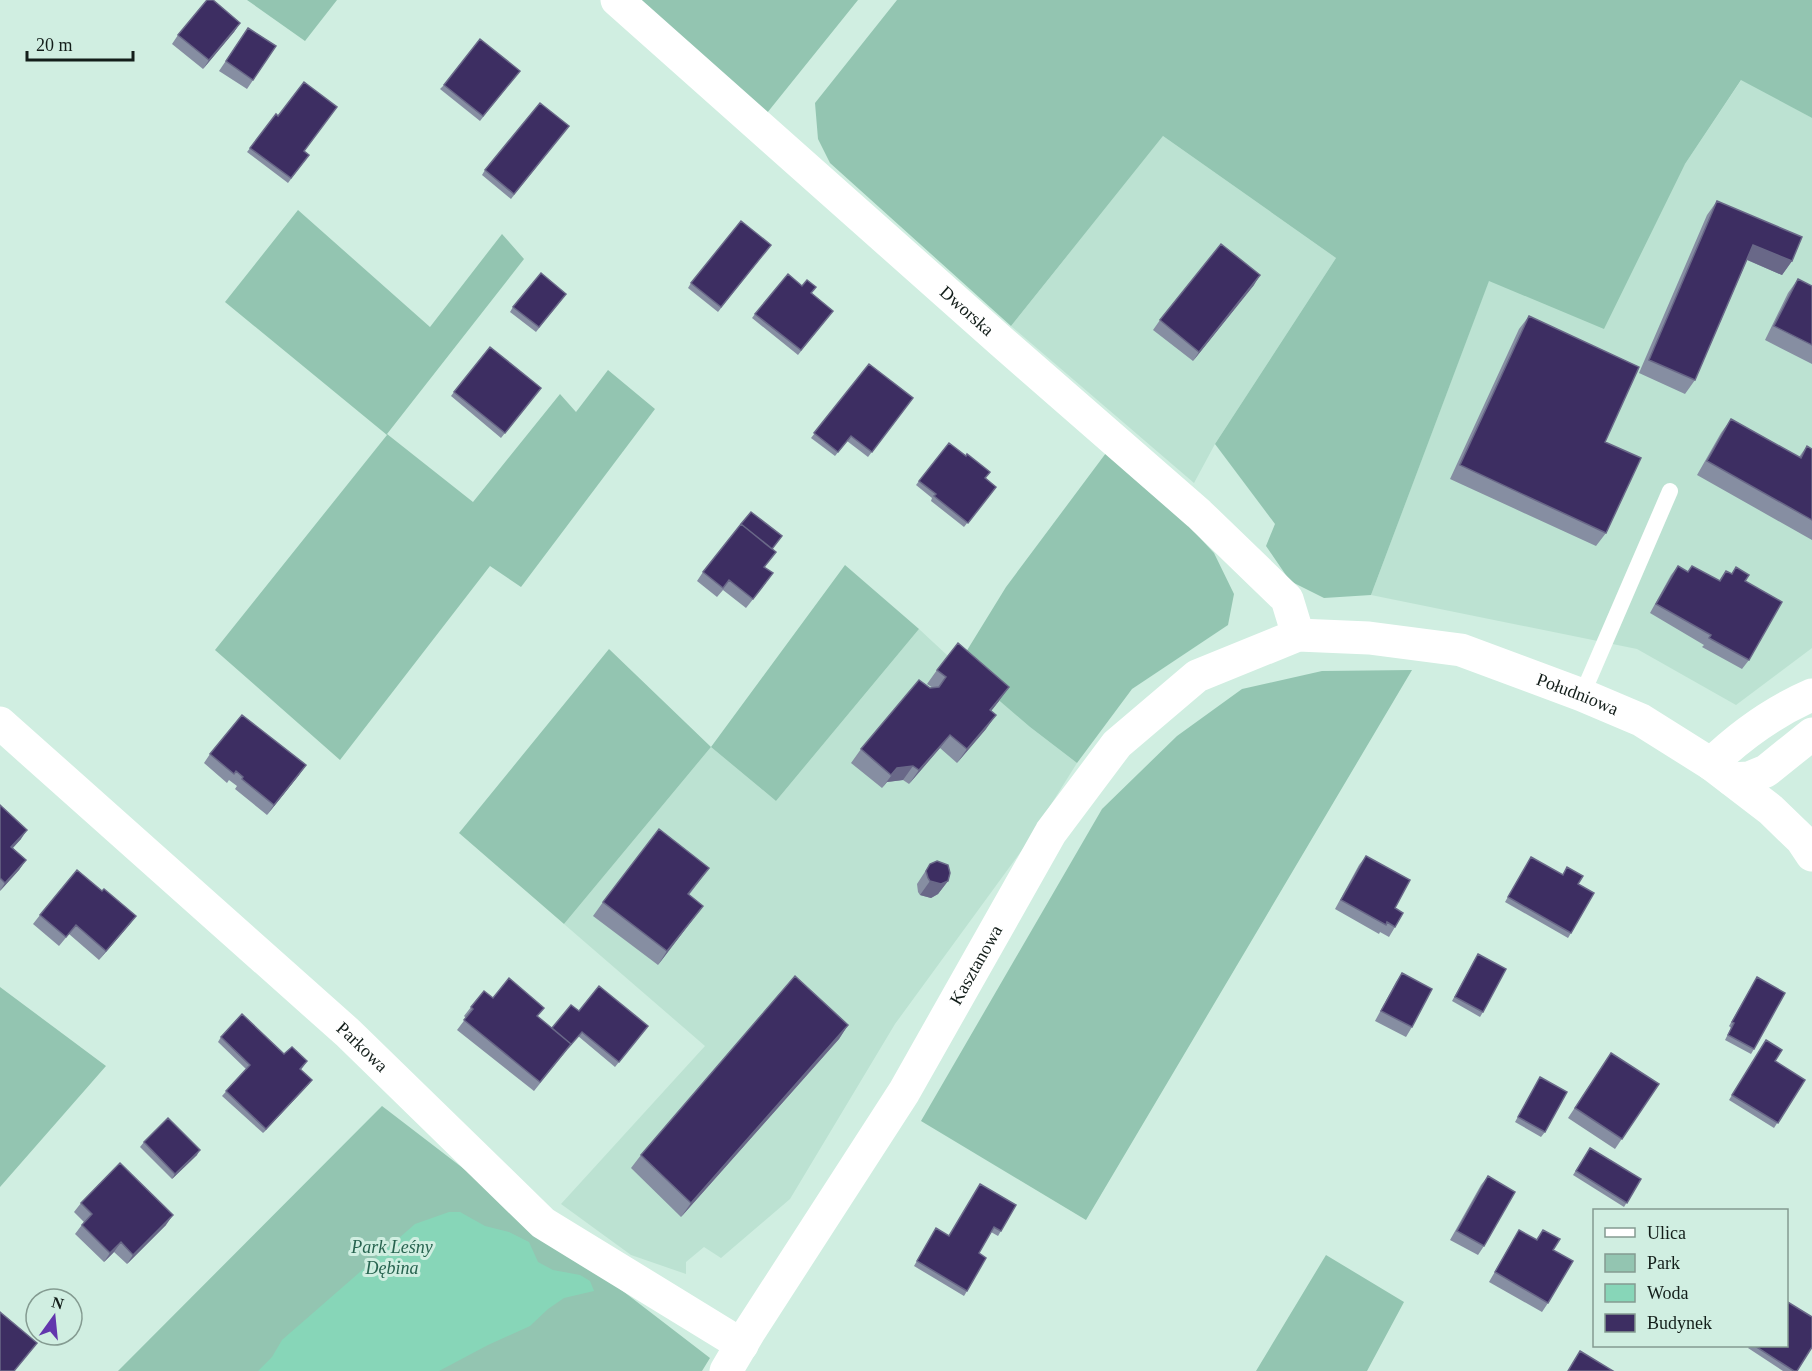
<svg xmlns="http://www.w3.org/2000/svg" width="1812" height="1371" viewBox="0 0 1812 1371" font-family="Georgia,serif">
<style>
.built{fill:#bce2d2}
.green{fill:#93c5b1}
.water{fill:#87d6b8}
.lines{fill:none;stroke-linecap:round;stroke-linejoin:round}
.service{stroke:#fff;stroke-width:16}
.minor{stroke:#fff;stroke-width:33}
.tertiary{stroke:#fff;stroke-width:33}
.wall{fill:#868ea2}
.shaded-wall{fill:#696888}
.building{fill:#3d2e62;stroke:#696888;stroke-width:1.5}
.labels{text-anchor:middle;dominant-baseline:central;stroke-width:6;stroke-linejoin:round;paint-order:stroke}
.street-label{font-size:18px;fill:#131e1a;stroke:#d0eee1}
.park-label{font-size:18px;font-style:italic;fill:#27634f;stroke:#d0eee1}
</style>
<rect width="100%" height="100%" fill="#d0eee1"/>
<path class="built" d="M1742 79 1812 118V648L1736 705 1637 649 1371 595 1489 280 1685 164Z
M1163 136 1336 258 1215 444 1194 483 1011 326Z
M919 629 948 656 1030 727 1077 763 1025 846 895 1024 790 1199 721 1258 704 1247 686 1262V1274L631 1255 561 1204 705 1046 564 924 711 747 776 801Z"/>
<path class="green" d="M247 0H337L305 41Z
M638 0H858L767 113Z
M897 0H1812V118L1741 80 1685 164 1604 329 1489 281 1371 595 1324 598 1290 581 1266 546 1275 524 1215 444 1336 258 1163 136 1011 326 830 163 818 139 815 103Z
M298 210 430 327 502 234 524 259 387 434 473 502 560 394 576 412 608 370 655 409 521 587 490 566 340 760 215 650 387 435 225 302Z
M1106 453 1188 525 1214 553 1234 594 1228 625 1132 689 1077 763 1030 727 958 665 1006 587Z
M845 565 919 629 776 801 711 747 564 924 459 833 609 649 711 747Z
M1412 670 1086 1220 921 1121 1102 809 1177 736 1242 689 1322 671Z
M0 987 106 1066 0 1187Z
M382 1106 710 1358 702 1371H118Z
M1326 1255 1404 1302 1367 1371H1256Z"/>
<path class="water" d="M449 1212H460L485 1226 509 1232 529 1242 538 1262 553 1270 580 1275 590 1281 594 1291 564 1298 548 1309 530 1326 488 1345 439 1371H258L272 1357 282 1340 415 1224Z"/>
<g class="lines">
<path class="service" d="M1582 695 1670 491"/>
<g class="minor">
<path id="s1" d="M617 0 1003 343 1199 514 1287 599 1298 635"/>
<path id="s2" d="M0 723 348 1033 543 1223 742 1345"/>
</g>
<g class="tertiary">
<path d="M1711 764C1740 736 1775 711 1812 695"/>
<path d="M1731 779 1749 778 1766 771 1812 734"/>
<path id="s3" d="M726 1371 749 1332 904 1092 1051 832 1117 744 1197 676 1298 635 1369 638 1461 650 1582 695 1641 720 1711 764 1771 810 1802 840 1812 855"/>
</g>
</g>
<path class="wall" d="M240 23 234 32 203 69 172 44 178 35Z
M248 28 276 46 247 89 219 71Z
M520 71 480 121 440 89 444 85Z
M276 114 304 151 309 155 288 183 247 152Z
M569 126 511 199 482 175 485 170Z
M1717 201 1792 261 1782 275 1747 260 1695 380 1685 394 1639 373 1707 215Z
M767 250 718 312 688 288 691 283Z
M1798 279 1812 286V364L1765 340 1788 293Z
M1254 285 1193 361 1153 330 1160 320Z
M812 293 833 311 798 355 752 318 755 314Z
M563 298 536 332 510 312 513 307Z
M1529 316 1605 442 1606 533 1596 546 1450 479 1519 329Z
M869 364 913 398 868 457 847 441 835 456 811 438Z
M541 388 501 438 451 396 454 392Z
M1731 419 1799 457 1807 446 1812 449V540L1697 475 1721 433Z
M986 478 996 487 964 527 931 501 932 498 916 485 919 481Z
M772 549 765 567 766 583 746 608 723 590 717 597 697 581 703 572Z
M1678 566 1688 572 1692 566 1719 581 1726 571 1731 574 1736 567 1745 581 1749 660 1742 669 1702 647 1704 645 1650 613 1671 575Z
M937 670 999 701 991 711 986 729 957 763 940 748 909 784 903 780 887 782 882 788 851 763 861 749 930 688H933L927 684Z
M210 754 299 775 267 815 235 789 237 786 229 780 227 783 204 763Z
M0 805 21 839 13 848 26 860 19 870 0 891Z
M1366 856 1395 908V927L1389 937 1380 932 1379 934 1335 909 1359 865Z
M1531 857 1562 875 1567 867 1578 884 1571 933 1568 938 1505 902Z
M930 864 948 881 938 894 931 898 920 895 918 892 917 884Z
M709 868 689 895 703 906 658 965 593 916 603 902Z
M102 891 136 916 129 925 99 960 69 934 59 946 33 924 40 915Z
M1478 954 1483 1012 1480 1017 1452 1001Z
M1402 973 1412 1027 1406 1037 1375 1021 1396 982Z
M1757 977 1754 1049 1751 1054 1725 1040 1731 1028 1729 1026Z
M493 998 538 1017 552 1028 579 1011 648 1026 615 1067 578 1036 534 1091 457 1030 466 1018 464 1016 471 1007Z
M848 1025 839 1039 681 1217 631 1168 641 1155Z
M221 1037 307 1061 301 1070 312 1080 308 1085 263 1133 222 1096 246 1069 218 1042Z
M1766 1040 1775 1061 1805 1080 1774 1128 1729 1100Z
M1611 1053 1659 1084 1615 1149 1568 1118Z
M1540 1077 1545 1132 1541 1137 1515 1122Z
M144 1142 197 1155 172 1179 140 1147Z
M1590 1148 1641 1179 1624 1207 1573 1175Z
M1488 1176 1484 1246 1478 1255 1450 1240 1481 1185Z
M980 1184 1001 1231 998 1236 991 1232 979 1253 967 1291 964 1296 914 1266 936 1228 949 1236Z
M81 1203 166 1225 127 1264 114 1252 104 1262 75 1234 84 1222 74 1212Z
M1519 1230 1536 1240 1543 1230 1553 1250 1548 1303 1542 1312 1489 1282 1513 1240Z
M1750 1346H1786L1797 1371H1783L1748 1348Z"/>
<path class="shaded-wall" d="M240 23 234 32 203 69 209 60Z
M1753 245 1792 261 1782 275 1743 258Z
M1260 275 1254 285 1193 361 1199 352Z
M1009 687 999 701 981 724 990 710Z
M996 715 986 729 957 763 967 749Z
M950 735 940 748 909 784 919 770Z
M306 765 299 775 267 815 274 805Z
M913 766 903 780 887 782 882 788 897 768Z
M27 830 21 839 5 856 11 847Z
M26 860 19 870 0 891 5 883Z
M930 881H948L938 894 931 898 920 895Z
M703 906 693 919 658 965 667 951Z
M136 916 129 925 99 960 106 951Z
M848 1025 839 1039 681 1217 691 1203Z
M312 1080 308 1085 263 1133 266 1129Z
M200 1150 197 1155 172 1179 175 1174Z
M173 1215 166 1225 127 1264 133 1255Z
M121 1242 114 1252 104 1262 110 1253Z"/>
<path class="building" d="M207 0H213L240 23 209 60 178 35Z
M248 28 276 46 253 80 226 61Z
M480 39 520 71 483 116 444 85Z
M304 82 337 107 304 151 309 155 291 178 250 148 276 114 278 116Z
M540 103 569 126 514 194 485 170Z
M1717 201 1802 237 1792 261 1753 245 1695 380 1649 360Z
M741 221 771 245 721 307 691 283Z
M1221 244 1260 275 1199 352 1160 320Z
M541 273 566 294 539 327 513 307Z
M788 274 802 286 807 280 816 287 811 293 833 311 801 350 755 314Z
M1798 279 1812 286V345L1774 326Z
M1529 316 1639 367 1605 442 1641 458 1606 533 1460 465Z
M490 347 541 388 505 433 454 392Z
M869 364 913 398 872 452 851 436 838 452 814 433Z
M1731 419 1801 458 1807 446 1812 449V520L1707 461Z
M949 443 966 456 967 454 990 472 985 478 996 487 968 523 934 496 936 494 919 481Z
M751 512 782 536 772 549 741 524Z
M741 524 776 552 764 567 773 573 753 599 729 580 723 588 703 572Z
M1678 566 1688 572 1692 566 1720 581 1726 571 1732 574 1736 567 1749 575 1745 581 1782 602 1749 660 1709 638 1711 635 1656 604Z
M958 643 1009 687 990 710 996 715 967 749 950 735 919 770 913 766 897 768 891 775 861 749 919 680 930 688 939 687 946 677 937 670Z
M242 715 306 765 274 805 242 779 243 777 236 771 234 774 210 754Z
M0 805 27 830 11 847 26 860 5 883 0 878Z
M659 829 709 868 688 894 703 906 667 951 603 902Z
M1366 856 1410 880 1395 908 1403 913 1395 927 1387 922 1386 925 1341 900Z
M1531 857 1563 875 1567 867 1583 876 1578 884 1594 893 1571 933 1508 897Z
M937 861 948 865 950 873 948 881 941 884 930 881 928 878 926 871 930 864Z
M77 870 102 891 104 889 136 916 106 951 76 925 66 937 40 915Z
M1478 954 1506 969 1483 1012 1455 997Z
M1402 973 1432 989 1412 1027 1381 1011Z
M795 976 848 1025 691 1203 641 1155Z
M1757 977 1785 993 1754 1049 1728 1035 1734 1023 1732 1022Z
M509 978 544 1008 537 1016 571 1044 540 1082 464 1020 473 1009 471 1007 484 991 493 998Z
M599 986 648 1026 619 1062 582 1032 568 1048 571 1044 552 1028 571 1005 579 1011Z
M242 1014 284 1054 292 1047 307 1061 300 1069 312 1080 266 1129 226 1091 250 1065 221 1037Z
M1766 1040 1782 1050 1775 1061 1805 1080 1778 1123 1732 1095Z
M1611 1053 1659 1084 1622 1139 1575 1108Z
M1540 1077 1567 1092 1545 1132 1518 1117Z
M168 1118 200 1150 175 1174 144 1142Z
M1590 1148 1641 1179 1627 1203 1576 1171Z
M120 1163 173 1215 133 1255 121 1242 110 1253 82 1225 92 1214 81 1203Z
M1488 1176 1515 1192 1484 1246 1457 1231Z
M980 1184 1016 1205 1001 1231 994 1227 979 1253 986 1258 967 1291 917 1261 936 1228 949 1236Z
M1519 1230 1537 1240 1543 1230 1560 1239 1553 1250 1573 1261 1548 1303 1495 1272Z
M1786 1301 1812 1317V1347L1797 1371H1794L1755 1346H1786Z
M0 1312 37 1343 14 1371H0Z
M1580 1351 1613 1371H1568Z"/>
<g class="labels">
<g class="street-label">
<text stroke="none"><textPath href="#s1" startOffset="468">Dworska</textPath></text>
<text stroke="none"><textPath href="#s3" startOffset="1242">Południowa</textPath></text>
<text stroke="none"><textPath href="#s3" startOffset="477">Kasztanowa</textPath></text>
<text stroke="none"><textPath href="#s2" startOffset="486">Parkowa</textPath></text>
</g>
<g class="park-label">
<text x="392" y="1247">Park Leśny<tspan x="392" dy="21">Dębina</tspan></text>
</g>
</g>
<rect x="1593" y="1209" width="195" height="138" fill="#d0eee1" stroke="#849b91" stroke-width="1.5"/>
<rect x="1605" y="1228" width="30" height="9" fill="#ffffff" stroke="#849b91" stroke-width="1.5"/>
<text x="1647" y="1239" font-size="18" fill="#131e1a">Ulica</text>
<rect x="1605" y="1254" width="30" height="18" fill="#93c5b1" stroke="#849b91" stroke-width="1.5"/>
<text x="1647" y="1269" font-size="18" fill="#131e1a">Park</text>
<rect x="1605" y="1284" width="30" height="18" fill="#87d6b8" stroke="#849b91" stroke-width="1.5"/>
<text x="1647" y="1299" font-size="18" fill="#131e1a">Woda</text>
<rect x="1605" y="1314" width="30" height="18" fill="#3d2e62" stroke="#849b91" stroke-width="1.5"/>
<text x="1647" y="1329" font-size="18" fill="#131e1a">Budynek</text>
<g transform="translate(54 1317) rotate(15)"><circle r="28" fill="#d0eee1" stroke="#849b91" stroke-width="1.5"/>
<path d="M0-4.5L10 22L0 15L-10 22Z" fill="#6236ad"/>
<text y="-9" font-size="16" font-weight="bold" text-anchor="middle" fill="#131e1a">N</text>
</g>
<path d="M27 51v9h106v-9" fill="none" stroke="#131e1a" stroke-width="3"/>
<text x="36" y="51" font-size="18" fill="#131e1a" stroke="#d0eee1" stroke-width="4.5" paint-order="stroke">20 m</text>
</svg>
